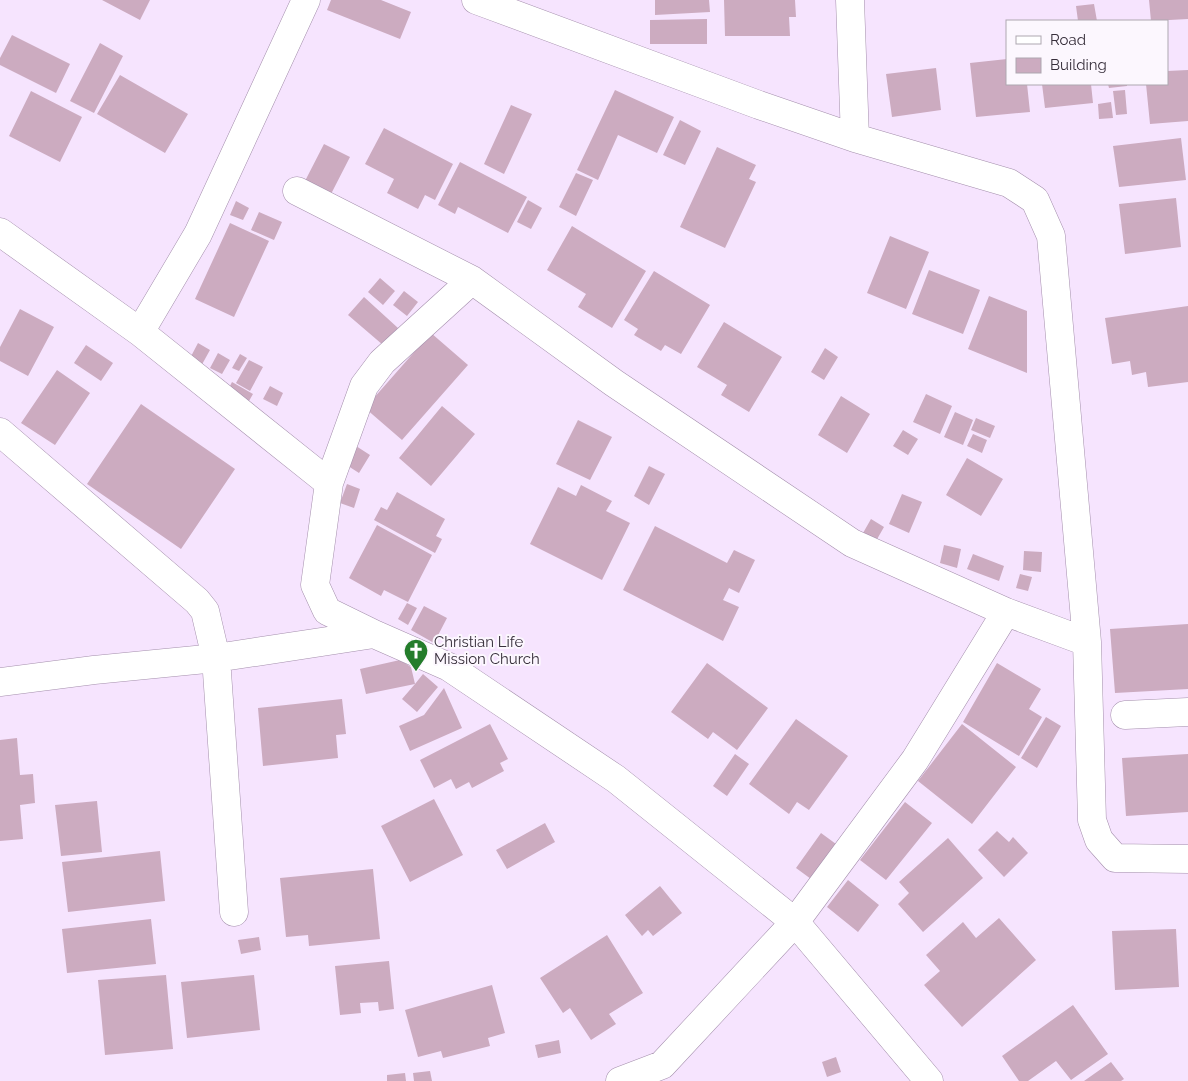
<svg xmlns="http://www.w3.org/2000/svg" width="1188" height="1081" viewBox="0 0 1188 1081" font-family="Raleway,sans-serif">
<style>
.building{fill:#ccabc0}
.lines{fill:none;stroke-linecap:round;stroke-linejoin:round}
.minor-casing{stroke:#a48fac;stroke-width:29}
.minor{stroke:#fff;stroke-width:28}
.labels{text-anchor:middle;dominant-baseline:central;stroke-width:4;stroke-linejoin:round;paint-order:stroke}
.poi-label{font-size:15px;fill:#372f3b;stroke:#fcf7fe;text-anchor:start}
</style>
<rect width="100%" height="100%" fill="#f6e4fe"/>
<path class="building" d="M102 0H150L140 20Z
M331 0H381L411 12 400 39 327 10Z
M655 0H709L710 12 655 15Z
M724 0H795L796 17H789L790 36H725Z
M1149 0H1188V19L1151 21Z
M1094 4 1097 21H1078L1076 6Z
M707 19V44H650V20Z
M12 35 70 64 56 93 0 65V58Z
M100 43 123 56 94 113 70 101Z
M1007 59V84H1027L1030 112 976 117 970 63Z
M936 68 941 110 892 117 886 74Z
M1188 70V121L1150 124 1146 84H1167V71Z
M120 75 188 114 165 153 97 114Z
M1042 84H1091L1093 103 1045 108Z
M1108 84H1127V86L1109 88Z
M615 90 674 117 657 153 618 135 598 180 577 170Z
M1125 90 1127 114 1116 115 1113 91Z
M31 91 82 117 60 162 9 136Z
M1111 102 1113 118 1099 119 1098 104Z
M511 105 532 114 504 174 484 164Z
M680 120 701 131 685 165 663 155Z
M384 128 453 164 435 200 425 195 418 209 387 193 394 179 365 164Z
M1181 138 1186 180 1119 187 1113 146Z
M324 144 350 157 331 194 305 181Z
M717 147 756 165 749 179 756 182 725 248 680 227Z
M460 162 527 197 508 233 458 207 455 214 438 205Z
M576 173 593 180 576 216 559 207Z
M1176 198 1181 247 1125 254 1119 204Z
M528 200 542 208 531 229 517 222Z
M236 201 249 208 243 220 230 215Z
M259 212 282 222 274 240 251 230Z
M230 223 269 241 234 317 195 299Z
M572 226 646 271 612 328 578 307 586 294 547 270Z
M890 236 929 252 906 309 867 293Z
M929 270 980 290 963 334 912 314Z
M654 271 710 305 681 354 665 345 661 351 634 335 638 329 624 320Z
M380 278 395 291 383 305 368 292Z
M404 291 418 302 407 316 393 305Z
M989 296 1027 311V373L968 349Z
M364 297 398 328 383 345 348 315Z
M1188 306V382L1148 387 1146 372 1132 375 1130 361 1112 364 1105 318Z
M20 309 54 327 28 376 0 361V347Z
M724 322 782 357 749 412 721 395 727 385 697 367Z
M431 333 468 365 402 440 365 408Z
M198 343 210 350 200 368 188 362Z
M86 345 113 363 101 381 74 363Z
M825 348 838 357 824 380 811 372Z
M218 353 230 360 222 374 210 368Z
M240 354 247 358 239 371 232 368Z
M249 360 263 367 250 391 236 383Z
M57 370 90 393 55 445 21 423Z
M232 382 253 394 249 401 228 390Z
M270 386 283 393 277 406 263 399Z
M926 394 952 406 940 434 913 422Z
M841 396 870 414 847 453 818 435Z
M141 404 235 469 181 549 87 484Z
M442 406 475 434 431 486 399 458Z
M955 412 973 420 963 445 944 437Z
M976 418 995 426 990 438 971 430Z
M578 420 612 437 590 480 556 464Z
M903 430 918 439 908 455 893 446Z
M973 434 987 440 982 453 967 446Z
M356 446 370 455 359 473 345 464Z
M967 458 1003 479 981 516 946 495Z
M649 466 665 474 649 505 634 496Z
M347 484 360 489 354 508 340 503Z
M581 485 612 501 606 511 630 523 602 580 530 544 558 487 576 496Z
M397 492 445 519 436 536 442 539 435 553 374 520 381 507 387 510Z
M902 494 922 502 909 533 889 524Z
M871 519 884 527 876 541 863 533Z
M377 525 432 555 408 602 384 590 381 596 349 578Z
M655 526 727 563 734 550 755 560 739 593 729 588 723 600 739 607 723 641 623 590Z
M944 545 961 549 957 568 940 563Z
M1024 551 1042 552 1041 572 1023 570Z
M973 554 1004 566 999 581 967 569Z
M1020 574 1032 577 1028 591 1016 588Z
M407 603 417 608 408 625 398 619Z
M424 606 447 618 434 643 411 630Z
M1188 624V689L1115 693 1110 629Z
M400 660 411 667 415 684 423 674 438 687 417 712 402 699 415 684 366 694 360 669Z
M707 663 768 708 737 750 713 732 708 739 671 712Z
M997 663 1041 689 1029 709 1042 717 1019 756 963 722Z
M444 688 462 728 410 751 399 726 424 715Z
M342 699 346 734 336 735 338 758 263 766 258 708Z
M1046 717 1061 726 1037 768 1021 758Z
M796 719 848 756 809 810 797 802 789 814 749 784Z
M490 724 508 759 500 763 504 771 472 788 469 782 456 789 451 779 434 788 420 760Z
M962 724 1016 767 972 824 918 781Z
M17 738 20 775 33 774 35 803 20 805 23 839 0 841V740Z
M735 754 749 764 727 796 713 786Z
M1188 754V812L1126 816 1122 758Z
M434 799 463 855 410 882 381 826Z
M97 801 102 852 61 856 55 805Z
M905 802 932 823 886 880 860 860Z
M545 823 555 842 507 869 496 850Z
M997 831 1009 842 1013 837 1028 853 1004 877 978 850Z
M821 833 836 844 811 879 796 868Z
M948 838 983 878 923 932 898 904 909 893 899 882Z
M160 851 165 901 68 912 62 862Z
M373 869 380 939 309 946 308 935 286 937 280 878Z
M848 880 879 905 858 932 827 907Z
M660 886 682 913 653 936 648 930 642 936 625 915Z
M999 918 1036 960 962 1027 924 985 940 971 926 955 963 922 976 938Z
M151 919 156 964 67 973 62 929Z
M1176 929 1179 987 1115 990 1112 931Z
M607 935 643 993 609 1014 616 1024 591 1040 570 1008 563 1013 540 978Z
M259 937 261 950 241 954 238 940Z
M389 961 394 1009 379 1011 378 1002 360 1003 361 1013 340 1015 335 966Z
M166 975 173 1049 105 1055 98 980Z
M254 975 260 1030 187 1038 181 982Z
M492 985 505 1033 488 1038 490 1046 443 1058 441 1051 418 1057 405 1010Z
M1073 1005 1108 1054 1071 1080 1056 1061 1028 1081H1019L1002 1056Z
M559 1040 561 1053 538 1058 535 1045Z
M836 1057 841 1072 827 1077 822 1062Z
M1111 1062 1124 1079 1121 1081H1084Z
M430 1071 432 1081H414L413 1073Z
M405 1073 406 1081H387V1075Z"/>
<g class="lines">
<defs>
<path id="minor" d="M476 0 759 105 855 138 1009 183 1035 200 1051 236 1087 642 1092 820 1099 840 1115 858 1188 859
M850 0 855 138
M297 191 472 280 614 383 852 543 1006 612 1087 642
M0 232 140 332 329 483
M472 280 382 362 364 386 329 483 315 585 327 611 374 634 449 667 616 779 795 922 929 1081
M140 332 198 234 306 0
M0 432 197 601 205 611 216 658 234 912
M0 682 94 670 216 658 374 634
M1125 715 1188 712
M620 1081 662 1065 795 922 915 760 1006 612"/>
</defs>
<use href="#minor" class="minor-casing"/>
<use href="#minor" class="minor"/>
</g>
<defs>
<symbol id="church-pin" viewBox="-11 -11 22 30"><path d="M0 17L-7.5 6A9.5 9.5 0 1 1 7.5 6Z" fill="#247d2b" stroke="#fcf7fe"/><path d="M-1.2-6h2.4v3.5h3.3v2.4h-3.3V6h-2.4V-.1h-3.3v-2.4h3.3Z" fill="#fff"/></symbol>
</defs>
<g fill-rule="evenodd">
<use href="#church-pin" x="402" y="637" width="28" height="38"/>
</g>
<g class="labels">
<g class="poi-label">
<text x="434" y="642">Christian Life<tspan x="434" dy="17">Mission Church</tspan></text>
</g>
</g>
<rect x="1006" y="20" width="162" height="65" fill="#fcf7fe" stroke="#ada7b0"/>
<rect x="1016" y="36" width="25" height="8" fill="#ffffff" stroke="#ada7b0"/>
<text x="1050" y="45" font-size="15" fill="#372f3b">Road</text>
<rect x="1016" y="58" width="25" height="15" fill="#ccabc0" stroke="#ada7b0"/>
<text x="1050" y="70" font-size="15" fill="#372f3b">Building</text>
</svg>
